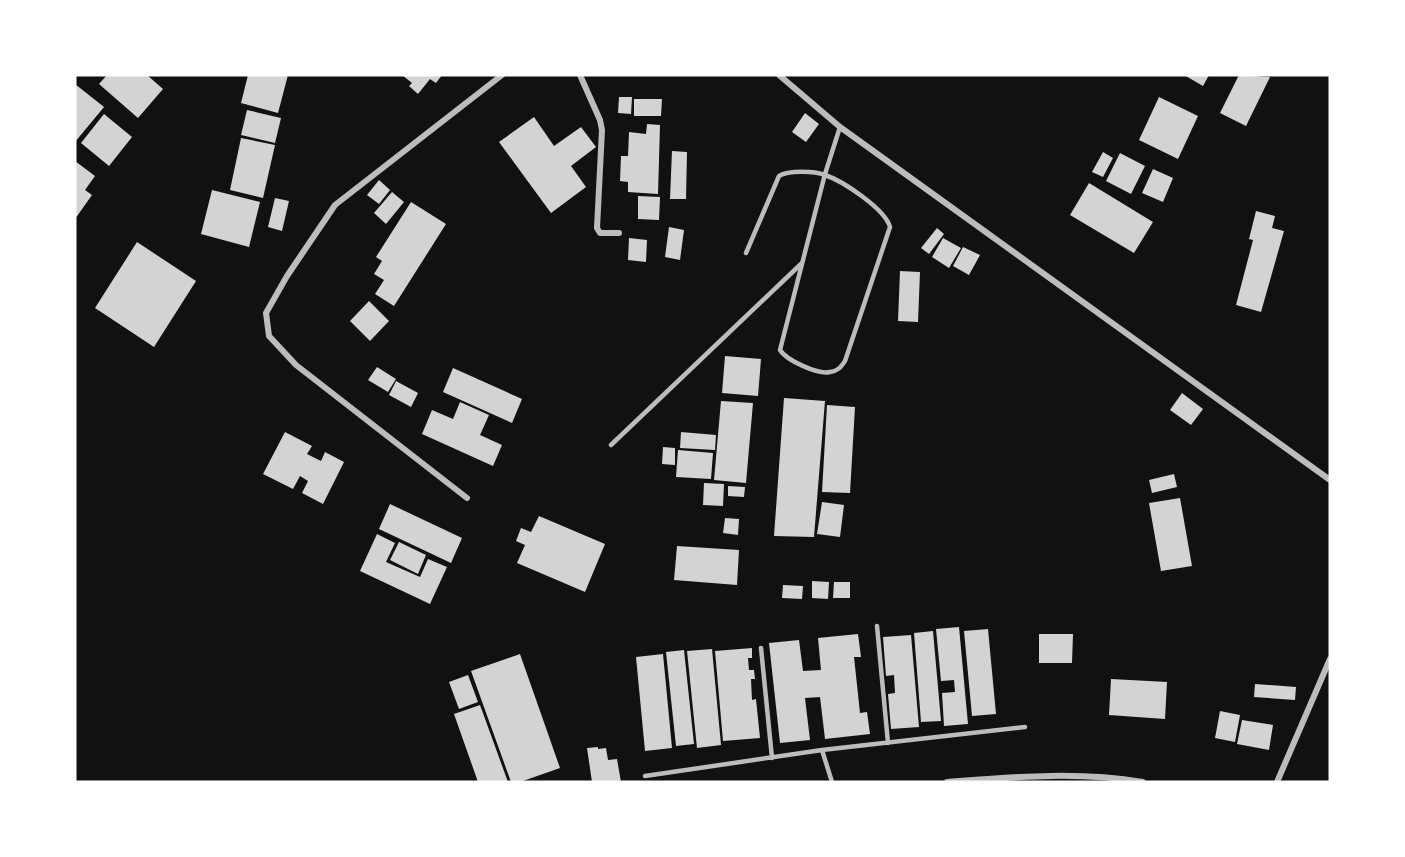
<svg xmlns="http://www.w3.org/2000/svg" width="1405" height="857" viewBox="0 0 1405 857" font-family="Commissioner,sans-serif">
<style>
.building{fill:#d3d3d3}
.lines{fill:none;stroke-linecap:round;stroke-linejoin:round}
.service{stroke:#bcbcbc;stroke-width:4.5}
.minor{stroke:#bcbcbc;stroke-width:6}
</style>
<rect width="100%" height="100%" fill="#111"/>
<path class="building" d="M107 75H147L163 89 138 118 99 84Z
M248 75H288L278 113 241 103Z
M402 75H442L436 83 430 79 418 94 409 86 412 83Z
M1184 75H1209L1203 86Z
M1239 75 1270 77 1246 126 1220 113Z
M75 84 104 107 75 142Z
M619 97H632L631 114 618 113Z
M1159 97 1198 116 1178 159 1139 140Z
M634 99H662L661 116H634Z
M247 110 281 118 275 143 241 135Z
M805 113 819 124 806 142 792 132Z
M104 114 132 137 109 166 81 143Z
M534 117 554 146 581 127 596 147 571 166 586 187 551 213 499 142Z
M647 124 660 125 658 194 628 192V182L620 181 621 156H628L629 132 646 134Z
M241 138 275 145 263 198 230 190Z
M672 151 687 152 686 199H670Z
M1103 152 1113 158 1103 177 1092 172Z
M1120 153 1145 166 1131 194 1106 181Z
M75 161 95 176 85 190 92 195 75 219Z
M1153 169 1173 178 1163 202 1142 193Z
M379 180 390 190 379 204 367 195Z
M1089 183 1153 222 1134 253 1070 215Z
M212 190 260 202 249 247 201 234Z
M392 192 404 202 386 224 374 213Z
M638 196 660 197 659 220 638 219Z
M275 198 289 201 282 231 268 227Z
M411 202 446 224 394 306 375 294 384 280 374 274 382 261 376 257Z
M1256 211 1275 216 1272 228 1284 231 1261 312 1236 305 1253 240 1249 239Z
M669 227 684 230 680 260 665 257Z
M937 228 944 234 929 254 921 248Z
M629 238 647 240 646 262 628 260Z
M943 238 961 248 949 268 932 257Z
M137 242 196 281 154 347 95 308Z
M963 247 980 255 969 275 953 266Z
M900 271 920 272 918 322 898 321Z
M369 301 389 321 370 341 350 321Z
M725 356 761 359 758 396 722 393Z
M377 367 396 379 388 392 368 380Z
M453 368 522 399 512 423 443 392Z
M396 381 418 393 411 407 389 395Z
M1182 393 1203 409 1191 425 1170 410Z
M784 398 825 401 814 537 774 536Z
M721 401 753 403 746 483 714 480Z
M460 402 489 415 480 435 502 445 493 466 422 434 432 410 453 419Z
M827 405 855 407 850 493 822 492Z
M285 432 312 446 307 454 321 461 325 452 344 462 323 504 302 493 308 481 300 476 293 489 263 474Z
M681 432 716 435 715 450 680 448Z
M663 447 675 448V465L662 464Z
M678 450 713 453 711 479 676 477Z
M1174 474 1177 487 1152 493 1149 480Z
M704 483 724 484 723 506 703 505Z
M728 486 745 487 744 497 728 496Z
M1180 498 1192 566 1161 571 1149 503Z
M822 502 844 505 840 537 817 534Z
M390 504 462 538 451 563 379 529Z
M539 516 605 544 585 592 517 563 525 545 516 541 521 528 531 532Z
M725 518 739 519 738 535 723 533Z
M377 534 395 543 386 562 420 577 428 559 447 567 430 604 360 571Z
M399 542 426 555 418 574 390 560Z
M677 546 739 550 737 585 674 580Z
M812 581 829 582 828 599 812 598Z
M834 582H850V598H833Z
M783 585 803 586 802 599 782 598Z
M959 627 968 724 944 726 942 693 955 692 954 680 941 681 936 629Z
M988 629 996 714 972 716 964 631Z
M933 631 941 721 921 722 914 633Z
M858 634 861 657H854L860 713 867 712 870 734 825 739 820 697 805 698 810 740 780 743 769 643 799 640 803 671 821 670 818 638Z
M1039 634H1073L1072 663H1039Z
M911 635 919 727 891 729 888 694 895 693 894 675 886 676 883 637Z
M752 648V658H748L749 670H754L755 679H751L752 700 756 699 760 738 723 741 715 651Z
M712 649 721 745 697 748 687 651Z
M684 650 694 744 676 746 666 652Z
M520 654 560 768 520 782H511L471 671Z
M663 654 672 748 645 751 636 657Z
M468 675 478 702 459 709 449 682Z
M1111 679 1167 682 1165 719 1109 715Z
M1255 684 1296 687 1295 700 1254 697Z
M480 705 508 782H478L454 714Z
M1220 711 1240 715 1235 742 1215 738Z
M1242 720 1273 725 1269 750 1237 744Z
M598 747V749L606 748 608 760 617 759 621 782H592L587 748Z"/>
<g class="lines">
<path class="service" d="M746 253 779 176C788 170 815 171 825 175 843 181 885 209 890 227L845 361C841 367 838 371 830 372 818 375 786 360 780 350L825 174 840 127
M611 445 802 263
M877 626 888 743
M761 648 772 758
M822 750 832 782
M645 776 822 750 1025 727"/>
<path class="minor" d="M580 75 600 120 602 130 597 228 600 233H619
M779 75 840 127 1330 480
M467 498 296 365 269 336 266 313 287 276 335 205 502 75
M947 782C1013 777 1077 771 1143 782
M1277 782 1330 659"/>
</g>
<rect width="1405" height="857" fill="none" stroke="#ffffff" stroke-width="153"/>
</svg>
